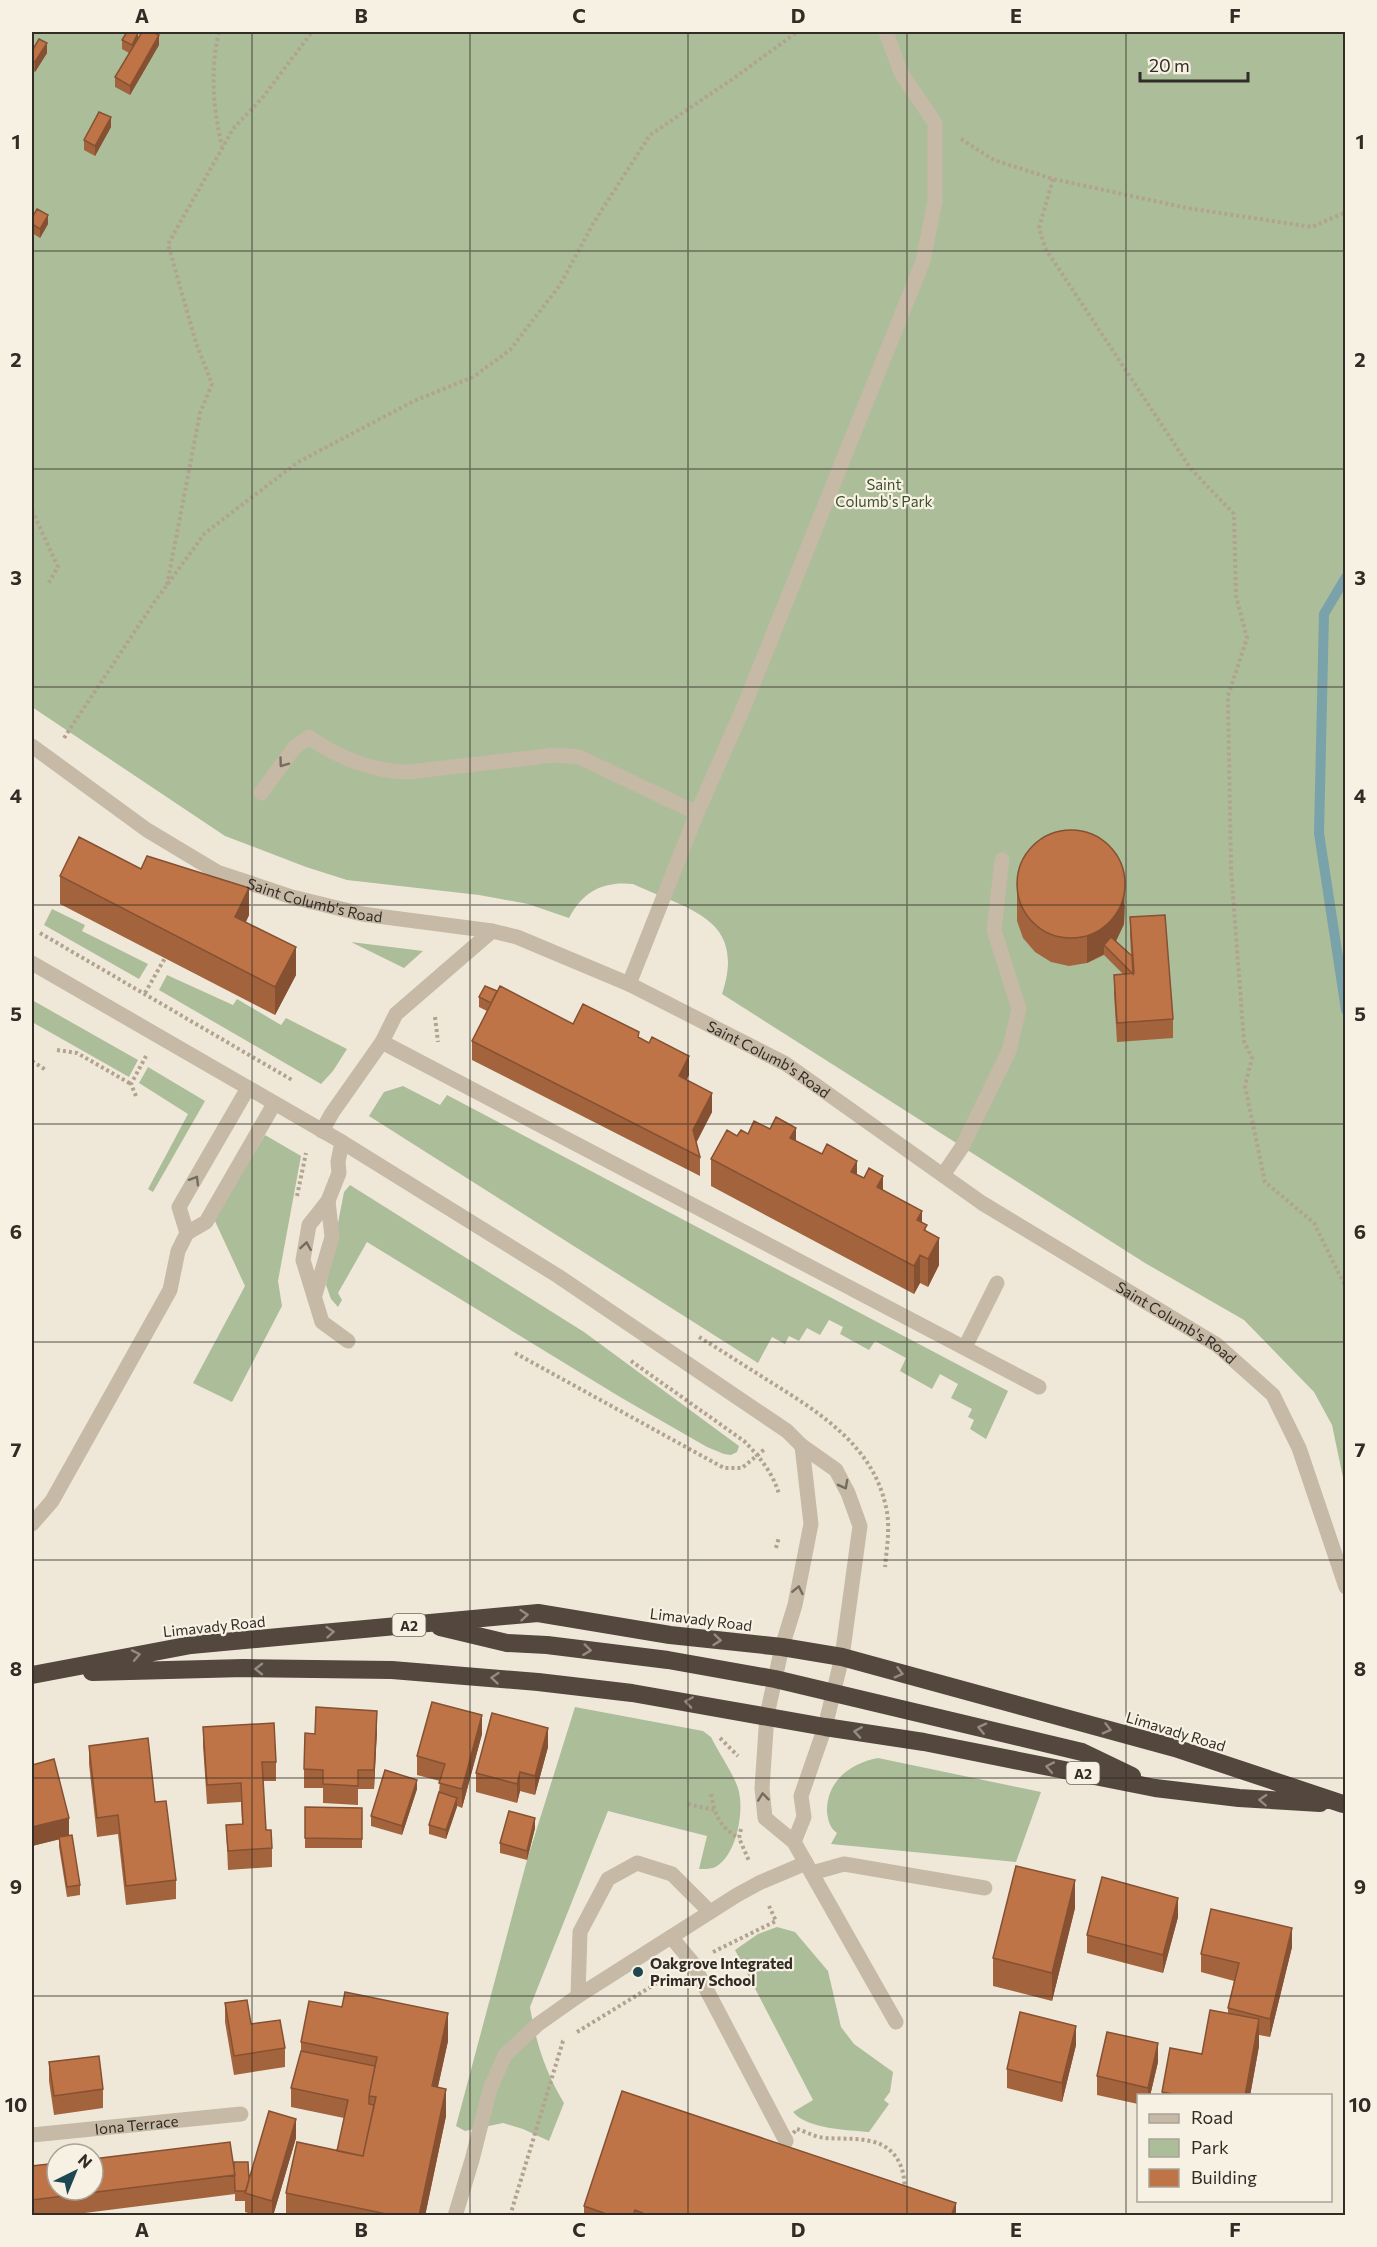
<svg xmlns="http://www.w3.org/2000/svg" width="1377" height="2247" viewBox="0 0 1377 2247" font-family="Commissioner,sans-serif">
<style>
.green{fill:#acbd9a}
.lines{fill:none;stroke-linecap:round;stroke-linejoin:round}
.stream{stroke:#79a2aa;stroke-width:10}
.path{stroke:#b2a390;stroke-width:4;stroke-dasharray:3 3;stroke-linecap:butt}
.minor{stroke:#c6b9a5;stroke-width:15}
.highway{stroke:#53473e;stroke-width:18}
.wall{fill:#a3643d}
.shaded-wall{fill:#855132}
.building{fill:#be7447;stroke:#855132;stroke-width:1.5}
.oneway{stroke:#756b5f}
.oneway2{stroke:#958b80}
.grid{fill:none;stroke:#332c26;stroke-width:1.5;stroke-opacity:0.55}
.poi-dot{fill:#1e4751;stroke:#f7f1e4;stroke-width:2}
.labels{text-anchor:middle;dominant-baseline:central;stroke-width:4.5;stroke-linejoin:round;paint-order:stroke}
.shield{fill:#f7f1e4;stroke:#6e675f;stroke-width:1.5}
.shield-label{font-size:14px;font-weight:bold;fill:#332c26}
.park-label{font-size:15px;fill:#3d4f2b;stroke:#f7f1e4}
.street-label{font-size:15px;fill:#332c26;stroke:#f7f1e4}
.poi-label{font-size:15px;font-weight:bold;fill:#332c26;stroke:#f7f1e4;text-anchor:start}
.neatline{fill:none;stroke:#332c26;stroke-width:2}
.grid-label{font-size:20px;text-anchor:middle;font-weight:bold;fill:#332c26}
</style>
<rect width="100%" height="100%" fill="#efe8d8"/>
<path class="green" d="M32 32H1345V1487L1332 1425 1314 1392 1244 1320 1145 1263 722 994C747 918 689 910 633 884 604 881 583 891 569 918L528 904 479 895 347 880 306 867 225 836 32 707Z
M52 909 85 925 82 931 148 964 139 979 44 925Z
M351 942 423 951 404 968Z
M167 975 233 1005 237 999 281 1025 286 1018 347 1049 333 1071 321 1084 159 990Z
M32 1000 138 1060 129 1077 32 1022Z
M148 1067 205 1101 153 1192 148 1189 188 1114 139 1083Z
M403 1086 440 1105 447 1095 1008 1391 986 1439 970 1429 974 1420 968 1417 972 1409 951 1398 958 1384 940 1374 932 1389 900 1371 906 1358 875 1341 869 1350 840 1334 843 1327 829 1320 820 1335 807 1328 799 1341 789 1336 785 1344 772 1337 758 1363 369 1116 384 1092Z
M265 1135 301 1156 278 1281 282 1306 232 1402 193 1383 245 1286 214 1219Z
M350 1185 584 1332 739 1446 737 1452 731 1455 724 1454 707 1447 620 1397 367 1242 338 1293 342 1300 338 1307 331 1299 326 1285 344 1192Z
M575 1707 703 1731 711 1737C718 1752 736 1777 739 1792 744 1813 736 1859 713 1868 709 1869 704 1869 699 1869L707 1836 608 1811 530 2007C536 2043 545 2071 564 2103L549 2141 523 2129 503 2123 465 2131 456 2126 527 1860Z
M878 1758 1041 1792 1016 1862 831 1844 837 1833C830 1828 828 1821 827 1812 826 1782 850 1763 878 1758Z
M777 1927 795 1932 828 1971 841 2027 854 2044 893 2072 890 2092 884 2100 889 2104 869 2132C848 2130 807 2129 793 2112L813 2100 735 1950 758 1934Z"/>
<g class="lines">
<path class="stream" d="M1346 577 1324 614 1319 833 1346 1010"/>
<path class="path" d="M219 32C210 70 213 108 222 146
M961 139 994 160 1053 179 1187 208 1312 227 1346 212
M1053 179 1039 228 1045 248 1191 469 1234 514 1236 596 1247 638 1228 696 1231 869 1244 1041 1252 1058 1245 1086 1265 1182 1314 1223 1346 1288
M32 510 58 567 48 584
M167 585 200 413 212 384 196 343 168 244 233 129 263 97 312 32
M64 738 153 604 205 533 298 462 414 401 473 377 510 350 560 285 594 222 650 135 734 78 797 32
M40 933 292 1080
M145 993 165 958
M435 1017 438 1042
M57 1050 77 1053 131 1084
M32 1061 46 1070
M136 1096 131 1084 146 1056
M297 1196 306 1153
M699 1337C722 1351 745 1366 769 1381 817 1411 871 1444 885 1503 891 1524 887 1545 885 1567
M515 1353 724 1468H742L766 1448
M631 1361 744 1441C759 1456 773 1473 779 1494
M776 1548 779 1537
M720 1738 738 1756
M711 1794C715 1815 720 1828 739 1838
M688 1804 714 1810
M741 1829 739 1838 749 1861
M713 1952 776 1921 769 1906
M577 2032 670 1975
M797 2129C804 2131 811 2135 819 2137 836 2140 853 2137 870 2141 902 2147 910 2180 901 2207L816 2178 786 2141Z
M510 2216 563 2041 565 2039"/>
<g class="minor">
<path id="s1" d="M32 746 147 830 217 872 292 897 362 914 492 931 517 937 629 984 786 1064 982 1203 1217 1345 1273 1395 1299 1448 1346 1587"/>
<path d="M261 793 294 748 309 737C336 757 374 772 408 772L555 755 579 757 697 813"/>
<path d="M32 963 342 1142 558 1276 787 1431 802 1446 836 1470 848 1493 860 1526 842 1657 825 1727 801 1796 804 1817 794 1842"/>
<path d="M629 984 697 813 745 704 923 261 935 201V123L901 73 886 32"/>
<path d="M382 1042 1039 1387"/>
<path d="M322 1131 332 1113 382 1042 396 1014 492 931"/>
<path d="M342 1142 338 1162 339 1173 328 1201 309 1225 303 1260 322 1322 348 1341"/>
<path d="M943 1175 962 1147 1009 1051 1019 1009 994 930 1002 860"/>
<path d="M187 1233 179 1207 248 1088"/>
<path d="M315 1295 332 1237 328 1201"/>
<path d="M965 1347 997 1283"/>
<path d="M802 1446 811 1524 795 1605 782 1647 767 1715 762 1788 765 1818 794 1842 896 2022"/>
<path d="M32 1524 52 1501 170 1290 178 1251 187 1233 206 1222 274 1104"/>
<path d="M812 1873 844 1864 985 1888"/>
<path d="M671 1937 692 1962 786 2141"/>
<path d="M578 1996 580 1932 608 1879 637 1863 672 1874 710 1912"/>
<path id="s2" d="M32 2135 241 2114"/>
<path d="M455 2216 472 2160 490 2089 505 2055 537 2025 578 1996 737 1895 759 1883 806 1863"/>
</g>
<path class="highway" d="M440 1627 507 1643 547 1645 668 1660 775 1679 1082 1752 1132 1776
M92 1672 244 1668 392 1670 538 1682 632 1693 825 1727 924 1742 1155 1788 1239 1798 1320 1803
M32 1675 191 1645 538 1613 670 1635 782 1647 842 1657 1175 1748 1343 1804"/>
</g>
<path class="wall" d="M138 38 159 45 130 95 115 87V77L129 53 122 49V40Z
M32 51 47 53 35 72 32 70Z
M111 127 95 156 84 150V140Z
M32 218 48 224 40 238 32 233Z
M141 869 249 915 246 922 296 975 275 1015 60 904V876Z
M1017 876 1125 905 1124 924 1116 941 1131 955 1130 936V917L1173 1019V1038L1117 1042 1114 994V975L1123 974 1104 955 1087 963 1069 966 1051 962 1035 952 1023 938 1017 921Z
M497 991 573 1024 639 1038 689 1075 686 1080 712 1112 696 1143 700 1157V1176L472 1060V1041L487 1011 479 1007V997Z
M748 1134 796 1141 883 1190 922 1222 927 1232 939 1265 928 1287 920 1283 914 1294 711 1186V1159L737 1136Z
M203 1727 276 1762V1781H263L266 1830 272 1848V1867L228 1870 226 1825 242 1824 241 1802 207 1804 203 1746Z
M377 1730 374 1789H358V1805L323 1803V1788H304V1769L315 1734Z
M482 1734 462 1808 457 1806 446 1839 429 1834V1825L439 1792 440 1781 417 1775V1756Z
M89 1746 155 1802 176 1880V1899L126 1905 118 1834 97 1837 89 1764Z
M548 1747 535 1795 520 1791 517 1803 476 1792V1773Z
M32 1765 69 1836 80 1885V1895L67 1897 59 1847V1839L32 1846Z
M417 1789 402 1835 371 1826V1816Z
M305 1807 362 1808V1848H305Z
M535 1828 527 1860 500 1853V1843Z
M1075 1908 1052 2001 993 1986V1958Z
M1178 1917 1163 1973 1087 1953V1935Z
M1292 1947 1270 2037 1259 2035V2046L1250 2096H1162V2092L1202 2054 1228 2013V2008L1234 1981 1201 1972V1954Z
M225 2003 251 2024 285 2048V2067L234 2075 225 2022Z
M448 2041 438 2087 446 2116 425 2216H286V2193L337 2151 344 2118 291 2107V2088L301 2051V2042Z
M1076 2045 1062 2102 1007 2088V2069Z
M49 2062 103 2089V2108L54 2115 49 2081Z
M1158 2062 1150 2096H1138V2104L1097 2095V2076Z
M296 2138 273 2216H258L245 2212V2201H235V2192V2194L61 2216H32V2166L234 2171 249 2180Z
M584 2206 956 2216H584Z"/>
<path class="shaded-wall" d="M138 33V43L132 55V45Z
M159 35V45L130 95V86Z
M47 43V53L35 72V62Z
M111 117V127L95 156V146Z
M48 215V224L40 238V229Z
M1125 878 1124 924 1116 941 1104 945V954L1087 963V935Z
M249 888V915L235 944V917Z
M296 947V975L275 1015V987Z
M689 1056V1075L679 1095V1076Z
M712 1093V1112L693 1149V1130Z
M796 1128V1155L790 1138Z
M857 1161V1188L851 1172Z
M883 1176V1203L877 1187Z
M922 1211V1238L917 1220Z
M939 1238V1265L928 1287V1259Z
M920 1255V1283L914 1294V1266Z
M377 1711V1730L374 1789V1770Z
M482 1715V1734L462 1808V1789Z
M548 1728V1747L535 1795V1776Z
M520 1772V1791L517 1803V1784Z
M417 1780V1789L402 1835V1826Z
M457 1798V1807L446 1839V1830Z
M69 1818V1837L32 1846V1827Z
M535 1818V1828L527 1860V1851Z
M1075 1880V1908L1052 2001V1973Z
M1178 1898V1917L1163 1973V1955Z
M1292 1928V1947L1270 2037V2019Z
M448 2013V2041L432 2113V2086Z
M1259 2019V2046L1250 2096H1245Z
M1076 2026V2045L1062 2102V2083Z
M1158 2043V2062L1150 2096H1148V2088Z
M446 2089V2116L425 2216H419Z
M296 2119V2138L273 2216H272V2201Z
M956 2203V2216H951Z"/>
<path class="building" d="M127 32H135L138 33 132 45 122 40Z
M142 32H152L159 35 130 86 115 77Z
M39 39 47 43 35 62 32 60V51Z
M99 112 111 117 95 146 84 140Z
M37 209 48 215 40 229 32 224V218Z
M1017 884a54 54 0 1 1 108 0a54 54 0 1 1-108 0Z
M79 837 141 869 147 856 249 888 235 917 296 947 275 987 60 876Z
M1165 915 1173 1019 1117 1023 1114 975 1134 973 1130 917Z
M1111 937 1132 956 1133 974 1104 945Z
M485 986 497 991 491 1003 479 997Z
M500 986 573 1024 583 1004 639 1032 638 1037 649 1043 652 1037 689 1056 679 1076 712 1093 693 1130 700 1157 472 1041Z
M776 1117 796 1128 790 1138 822 1154 827 1144 857 1161 851 1172 864 1178 869 1168 883 1176 877 1187 922 1211 917 1220 927 1225 924 1230 939 1238 928 1259 920 1255 914 1266 711 1159 727 1130 737 1136 741 1130 748 1134 754 1121 770 1129Z
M432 1702 482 1715 462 1789 439 1783 445 1764 417 1756Z
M316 1707 377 1711 374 1770H358V1786L323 1784V1770L304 1769 305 1733 315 1734Z
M492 1713 548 1728 535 1776 520 1772 517 1784 476 1773Z
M274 1723 276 1762H262L266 1830H271L272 1848 228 1851 226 1825 243 1824 241 1783 207 1785 203 1727Z
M148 1738 155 1802 166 1801 176 1880 126 1886 118 1815 97 1818 89 1746Z
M54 1759 69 1818 32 1827V1765Z
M385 1770 417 1780 402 1826 371 1816Z
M439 1792 457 1798 446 1830 429 1825Z
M305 1807 362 1808V1839L305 1838Z
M509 1811 535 1818 527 1851 500 1843Z
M72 1835 80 1885 67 1887 59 1837Z
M1016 1866 1075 1880 1052 1973 993 1958Z
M1102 1877 1178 1898 1163 1955 1087 1935Z
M1211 1909 1292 1928 1270 2019 1228 2008 1239 1963 1201 1954Z
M345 1992 448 2013 432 2086 446 2089 419 2216H396L286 2193 297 2142 363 2156 376 2097 369 2096 377 2057 301 2042 309 2001 342 2007Z
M247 2000 251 2024 280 2020 285 2048 234 2056 225 2003Z
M1210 2010 1259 2019 1245 2096H1183L1162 2092 1170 2048 1202 2054Z
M1020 2012 1076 2026 1062 2083 1007 2069Z
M1107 2032 1158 2043 1148 2088 1097 2076Z
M301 2051 375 2066 369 2096V2104L374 2105 363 2156 337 2151 348 2100 291 2088Z
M99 2056 103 2089 54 2096 49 2062Z
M622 2091 956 2203 951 2216H650L635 2210 633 2216H612L584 2206Z
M269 2111 296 2119 272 2201 245 2193Z
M230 2142 235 2175 32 2200V2166L57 2163V2190H93V2159Z
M234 2162H248L249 2180 246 2191H235Z"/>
<defs><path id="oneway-chevron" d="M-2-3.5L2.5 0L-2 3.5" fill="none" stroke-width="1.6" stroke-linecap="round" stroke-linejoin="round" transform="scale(1.5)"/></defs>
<g class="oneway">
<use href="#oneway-chevron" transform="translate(283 763) rotate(126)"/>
<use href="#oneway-chevron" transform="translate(195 1180) rotate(-59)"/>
<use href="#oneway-chevron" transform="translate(306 1246) rotate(-81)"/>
<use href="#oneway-chevron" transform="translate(844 1485) rotate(62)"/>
<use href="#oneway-chevron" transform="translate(798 1590) rotate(-78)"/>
<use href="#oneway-chevron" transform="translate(763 1797) rotate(-96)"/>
</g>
<g class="oneway2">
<use href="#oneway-chevron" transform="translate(524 1615) rotate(-5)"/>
<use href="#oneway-chevron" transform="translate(330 1632) rotate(-5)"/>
<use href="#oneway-chevron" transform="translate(717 1640) rotate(6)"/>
<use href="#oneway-chevron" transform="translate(587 1650) rotate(7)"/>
<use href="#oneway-chevron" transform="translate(136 1655) rotate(-11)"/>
<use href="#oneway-chevron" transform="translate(259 1669) rotate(-179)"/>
<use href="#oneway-chevron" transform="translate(899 1673) rotate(15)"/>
<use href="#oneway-chevron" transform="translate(495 1678) rotate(-175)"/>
<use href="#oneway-chevron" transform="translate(689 1702) rotate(-171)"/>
<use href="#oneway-chevron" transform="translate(982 1728) rotate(-167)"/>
<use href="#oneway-chevron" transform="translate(1107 1729) rotate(15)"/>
<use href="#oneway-chevron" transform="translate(858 1732) rotate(-171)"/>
<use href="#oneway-chevron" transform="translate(1050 1767) rotate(-169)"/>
<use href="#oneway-chevron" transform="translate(1263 1800) rotate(-177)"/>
</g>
<path class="grid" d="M252 32V2216M470 32V2216M688 32V2216M907 32V2216M1126 32V2216M32 251H1346M32 469H1346M32 687H1346M32 905H1346M32 1124H1346M32 1342H1346M32 1560H1346M32 1778H1346M32 1996H1346"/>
<circle class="poi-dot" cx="638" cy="1972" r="6"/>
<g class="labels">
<g class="shield">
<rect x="392.5" y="1614" width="33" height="22" rx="4.5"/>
<rect x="1066.5" y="1762" width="33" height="22" rx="4.5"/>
</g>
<g class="shield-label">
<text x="409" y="1625">A2</text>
<text x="1083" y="1773">A2</text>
</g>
<g class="park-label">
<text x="884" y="484">Saint<tspan x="884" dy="17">Columb's Park</tspan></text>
</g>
<g class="street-label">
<text stroke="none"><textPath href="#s1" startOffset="326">Saint Columb's Road</textPath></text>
<text stroke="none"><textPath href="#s1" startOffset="812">Saint Columb's Road</textPath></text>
<text stroke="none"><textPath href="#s1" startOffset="1298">Saint Columb's Road</textPath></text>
<text transform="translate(701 1619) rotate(7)">Limavady Road</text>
<text transform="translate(214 1626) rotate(-6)">Limavady Road</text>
<text transform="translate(1176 1731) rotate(17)">Limavady Road</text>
<text stroke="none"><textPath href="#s2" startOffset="105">Iona Terrace</textPath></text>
</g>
<g class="poi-label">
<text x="650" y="1963">Oakgrove Integrated<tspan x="650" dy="17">Primary School</tspan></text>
</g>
</g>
<rect width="1377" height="2247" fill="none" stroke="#f7f1e4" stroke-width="66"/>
<rect x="1137" y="2094" width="195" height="108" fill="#f7f1e4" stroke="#a9a298" stroke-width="1.5"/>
<rect x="1149" y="2114" width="30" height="9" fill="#c6b9a5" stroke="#a9a298" stroke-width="1.5"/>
<text x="1191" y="2124" font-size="18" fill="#332c26">Road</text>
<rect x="1149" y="2139" width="30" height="18" fill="#acbd9a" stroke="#a9a298" stroke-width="1.5"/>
<text x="1191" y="2154" font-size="18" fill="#332c26">Park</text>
<rect x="1149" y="2169" width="30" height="18" fill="#be7447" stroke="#a9a298" stroke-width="1.5"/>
<text x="1191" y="2184" font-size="18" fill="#332c26">Building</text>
<g transform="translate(75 2172) rotate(43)"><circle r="28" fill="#f7f1e4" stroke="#a9a298" stroke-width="1.5"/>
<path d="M0-4.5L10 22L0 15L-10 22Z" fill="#1e4751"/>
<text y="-9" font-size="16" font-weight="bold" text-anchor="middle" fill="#332c26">N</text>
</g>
<path d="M1140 72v9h108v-9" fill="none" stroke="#332c26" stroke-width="3"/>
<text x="1149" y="72" font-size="18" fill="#332c26" stroke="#f7f1e4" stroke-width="4.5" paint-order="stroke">20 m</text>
<rect x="33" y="33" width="1311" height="2181" class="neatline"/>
<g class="grid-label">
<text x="142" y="23">A</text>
<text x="361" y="23">B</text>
<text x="579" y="23">C</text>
<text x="798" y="23">D</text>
<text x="1016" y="23">E</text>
<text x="1235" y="23">F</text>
<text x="16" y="149">1</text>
<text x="1360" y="149">1</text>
<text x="16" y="367">2</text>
<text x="1360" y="367">2</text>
<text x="16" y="585">3</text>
<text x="1360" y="585">3</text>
<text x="16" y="803">4</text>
<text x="1360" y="803">4</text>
<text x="16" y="1021">5</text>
<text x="1360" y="1021">5</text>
<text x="16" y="1239">6</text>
<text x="1360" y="1239">6</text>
<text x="16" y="1457">7</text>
<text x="1360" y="1457">7</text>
<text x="16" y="1676">8</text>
<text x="1360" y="1676">8</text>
<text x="16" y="1894">9</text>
<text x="1360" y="1894">9</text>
<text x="16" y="2112">10</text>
<text x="1360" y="2112">10</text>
<text x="142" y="2237">A</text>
<text x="361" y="2237">B</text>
<text x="579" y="2237">C</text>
<text x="798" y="2237">D</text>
<text x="1016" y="2237">E</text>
<text x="1235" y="2237">F</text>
</g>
</svg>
